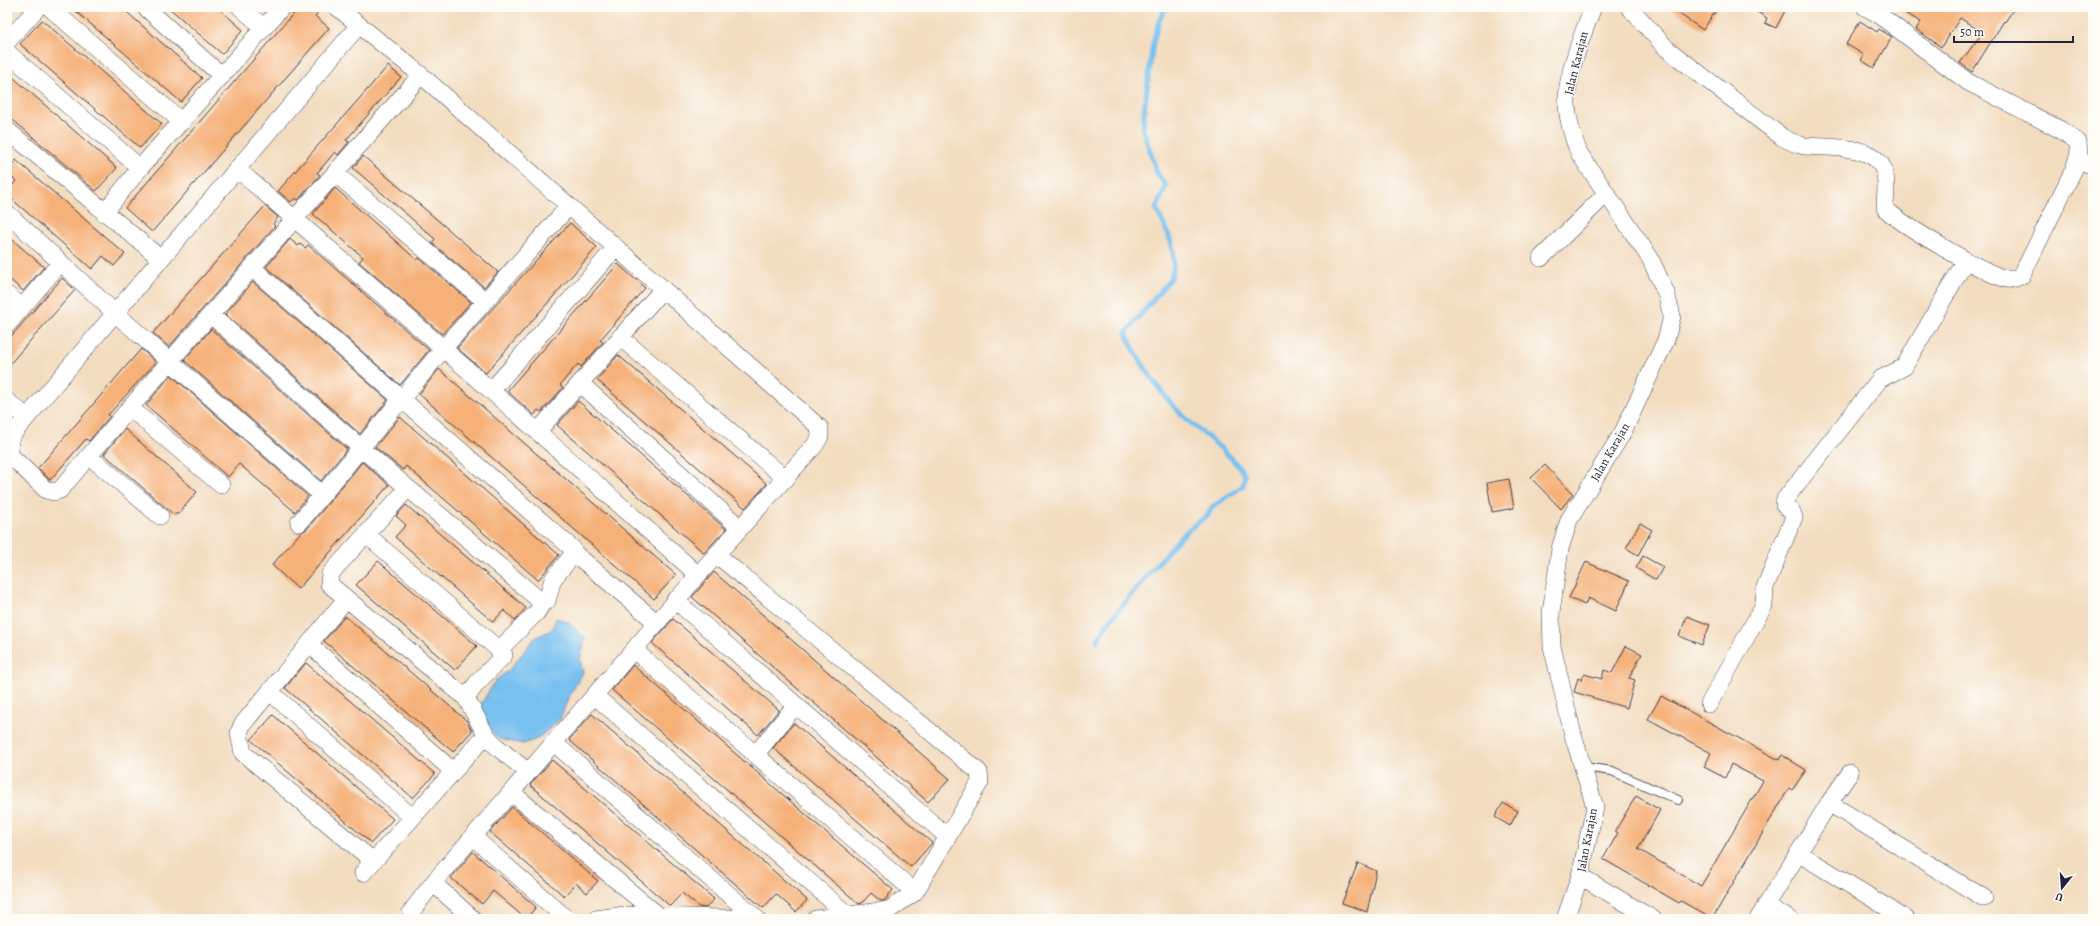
<svg xmlns="http://www.w3.org/2000/svg" width="2100" height="926" viewBox="0 0 2100 926" font-family="Alegreya,serif">
<style>
.water{fill:#77c0f0;stroke:#4c7196}
.lines{fill:none;stroke-linecap:round;stroke-linejoin:round}
.stream{stroke:#77c0f0;stroke-width:5}
.building{fill:#f6b179}
.lane-casing{stroke:#413e4f;stroke-width:10}
.street-casing{stroke:#413e4f;stroke-width:18}
.lane{stroke:#fff;stroke-width:8}
.street{stroke:#fff;stroke-width:17}
.labels{text-anchor:middle;dominant-baseline:central;stroke-width:3;stroke-linejoin:round;paint-order:stroke}
.street-label{font-size:12px;fill:#22223b;stroke:#fdfcf7}
</style>
<rect width="100%" height="100%" fill="#fdfcf7"/>
<filter id="ink" filterUnits="userSpaceOnUse"><feTurbulence type="fractalNoise" baseFrequency=".025" numOctaves="2"/><feDisplacementMap in="SourceGraphic" scale="8" xChannelSelector="R" yChannelSelector="G"/><feConvolveMatrix kernelMatrix="1 2 1 2 8 2 1 2 1" color-interpolation-filters="sRGB"/></filter>
<filter id="wash" filterUnits="userSpaceOnUse"><feTurbulence type="fractalNoise" baseFrequency=".012" numOctaves="4" result="noise"/><feDisplacementMap in="SourceGraphic" scale="16" xChannelSelector="R" yChannelSelector="G"/><feGaussianBlur stdDeviation="0.9" result="paint"/><feColorMatrix in="noise" values="0 0 0 0 0 0 0 0 0 0 0 0 0 0 0 0 0 1.4 0 .05"/><feComposite in="paint" operator="in"/></filter>
<g filter="url(#wash)">
<rect width="100%" height="100%" fill="#f3ddc0"/>
<path class="water" d="M556 618 568 622 585 638 580 660 583 673 569 696 560 719 537 739 523 744 499 739 484 723 481 704 496 680 509 670 535 638 553 629Z"/>
<g class="lines">
<path class="stream" d="M1097 641 1107 624 1174 544 1188 530 1208 515 1212 507 1243 486 1245 475C1228 450 1203 435 1181 414 1163 397 1135 356 1126 333L1171 278C1179 252 1168 231 1156 209L1166 186 1157 173 1143 130 1144 112 1153 43 1159 21 1166 7"/>
</g>
<g id="blocks">
<path class="building" d="M71 7H121L202 78 181 102Z
M168 7H217L243 30 222 54Z
M299 7H323L315 16 329 28 152 232 125 208Z
M1669 7H1718L1703 30Z
M1749 7H1787L1776 28 1765 23 1767 18Z
M1894 7H2015L2005 22 2004 21 1972 72 1960 63 1980 36 1978 34 1980 31 1960 18 1941 47 1916 29 1921 22Z
M42 20 162 124 140 148 20 44Z
M1860 21 1877 32 1879 29 1892 37 1874 68 1861 60 1864 55 1846 44Z
M388 66 401 77 346 140 349 142 338 155 335 152 317 173 320 175 298 200 295 198 291 202 278 191Z
M7 72 117 168 96 191 7 115Z
M363 156 498 272 484 287 432 243 435 239 353 168Z
M16 160 125 254 114 266 103 256 92 269 7 195V192L16 181 7 173V171Z
M335 188 417 260 419 258 471 302 442 334 359 262 363 257 313 214Z
M265 206 278 217 273 224 275 226 169 347 153 333Z
M570 223 597 247 486 373 457 348Z
M7 235 44 267 23 291 7 277Z
M290 239 298 246 300 244 305 248 308 245 429 350 400 385 266 267Z
M618 264 645 288 600 340 603 342 581 367 578 364 560 385 563 388 541 412 538 410 534 415 507 391Z
M62 278 75 290 7 367V341Z
M253 282 388 400 360 434 225 314Z
M211 329 347 449 321 481 184 360Z
M141 349 156 362 108 415 110 416 89 441 86 439 50 480 38 468Z
M618 355 767 484 745 508 597 380Z
M439 369 676 575 654 599 419 394Z
M171 375 308 496 295 512 239 464 228 477 146 405Z
M578 401 726 529 704 553 557 425Z
M400 417 559 555 538 580 406 466 403 470 375 447Z
M125 429 197 492 178 514H173L104 454Z
M362 462 389 485 298 589 272 565 300 533 307 529Z
M1545 465 1573 494 1561 509 1531 478Z
M1509 479 1514 508 1492 512 1487 483Z
M406 505 526 608 515 620 504 610 493 622 395 537 406 525 396 516Z
M1640 523 1652 530 1638 555 1626 548Z
M1643 556 1663 567 1656 580 1636 568Z
M378 561 477 646 455 670 356 585Z
M1586 562 1629 581 1616 611 1588 598 1585 605 1569 598Z
M714 572 950 779 928 802 692 597Z
M345 616 467 721 472 731 453 752 324 641Z
M1687 616 1710 625 1702 645 1679 636Z
M673 619 779 710 758 735 652 643Z
M1626 646 1642 654 1629 678 1635 680 1627 708 1574 692 1578 678 1582 680 1584 674 1602 679 1604 670 1612 673Z
M306 663 435 774 413 798 285 688Z
M633 665 893 890 884 901H881L871 893 862 903 859 904 612 690Z
M1661 696 1779 760 1782 755 1806 770 1792 790 1789 788 1712 919 1681 901 1679 903 1603 859 1618 833 1615 831 1636 796 1660 810 1638 849 1701 886 1763 781 1731 764 1725 778 1704 767 1711 753 1648 719Z
M592 714 807 900 796 912 776 894 763 908 569 740Z
M273 715 393 819 371 843 251 740Z
M794 723 932 843 911 867 773 748Z
M552 760 714 899 706 908 699 907 682 893 670 906 530 785Z
M1503 803 1518 811 1510 826 1495 817Z
M512 807 598 881 587 893 576 883 564 896 490 832Z
M473 852 536 907 526 919 493 891 482 904 451 878Z
M1358 863 1376 871 1367 912 1342 903Z"/>
</g>
</g>
<g filter="url(#ink)">
<use href="#blocks" fill-opacity="0" stroke="#413e4f" stroke-width="1"/>
<g class="lines">
<defs>
<path id="lane" d="M1583 767 1612 771 1678 800"/>
<path id="street" d="M49 7 182 122
M145 7 222 76
M240 7 263 27
M337 7 359 25 11 436 8 453 46 490 54 492 60 490 170 361 421 75 820 428V436L815 445 698 575
M1629 7 1667 49 1782 137C1789 141 1797 145 1805 146 1827 148 1875 143 1884 171 1888 182 1885 196 1885 208 1898 223 1987 275 2007 279 2013 280 2017 278 2022 275L2074 169 2079 153 2078 142 2061 130 1968 82 1878 14 1865 7
M359 25 421 75
M7 42 38 7
M7 52 140 168
M7 130 161 259
M2077 159 2093 166
M237 169C392 303 546 438 698 575L433 883 411 912
M335 173 485 301
M7 213 115 313 321 494
M104 213 140 168 282 7
M1541 258 1606 194
M7 295 22 307
M212 316 361 448 538 599 543 602 547 601 553 579 571 557 573 549 252 268
M7 325 60 263
M620 337 786 479
M580 383 739 527
M491 391 616 247
M7 401 27 417
M130 408 221 485
M538 431 663 289
M89 456 160 516
M408 488 330 574 329 584 466 698 486 735 497 747 528 772
M299 523 442 350 569 206
M366 534 499 650
M573 552 656 622
M717 555 979 772 980 782 915 892 889 910 816 919
M346 599 242 725 239 733 243 753 373 861
M675 600 948 837
M309 644 453 771
M634 650 915 892
M270 692 412 817
M595 696 849 916
M466 698 477 683 504 655 499 650 537 612 543 602
M1709 704 1764 605 1765 587 1794 517 1791 511 1784 505 1785 499 1880 379 1904 367 1966 260
M554 743 757 919
M756 754 795 706
M511 792 659 916
M1829 803 1984 898
M473 837 567 919
M1798 853 1906 919
M363 873 486 735
M1580 876 1653 919
M433 883 473 919
M1766 905 1789 919
M596 919 625 915 750 919
M1565 919 1580 876 1595 807 1573 735 1552 646 1551 613 1560 549 1569 520 1623 432 1666 340 1672 316 1666 293 1650 258 1579 153C1573 138 1568 122 1567 105 1565 78 1583 33 1593 7
M1758 919 1829 803 1850 773"/>
</defs>
<use href="#lane" class="lane-casing"/>
<use href="#street" class="street-casing"/>
<use href="#lane" class="lane"/>
<use href="#street" class="street"/>
</g>
</g>
<g class="labels">
<g class="street-label">
<text transform="translate(1576 63) rotate(-76)">Jalan Karajan</text>
<text transform="translate(1610 452) rotate(-60)">Jalan Karajan</text>
<text transform="translate(1587 840) rotate(-79)">Jalan Karajan</text>
</g>
</g>
<rect width="2100" height="926" fill="none" stroke="#fdfcf7" stroke-width="24"/>
<g transform="translate(2062 888) rotate(197)" stroke="#fdfcf7" stroke-width="3" paint-order="stroke">
<path d="M0-3L7 15L0 10L-7 15Z" fill="#22223b"/>
<text y="-6" font-size="11" font-weight="bold" text-anchor="middle" fill="#22223b">U</text>
</g>
<path d="M1954 36v6h119v-6" fill="none" stroke="#22223b" stroke-width="2"/>
<text x="1960" y="36" font-size="12" fill="#22223b" stroke="#fdfcf7" stroke-width="3" paint-order="stroke">50 m</text>
</svg>
